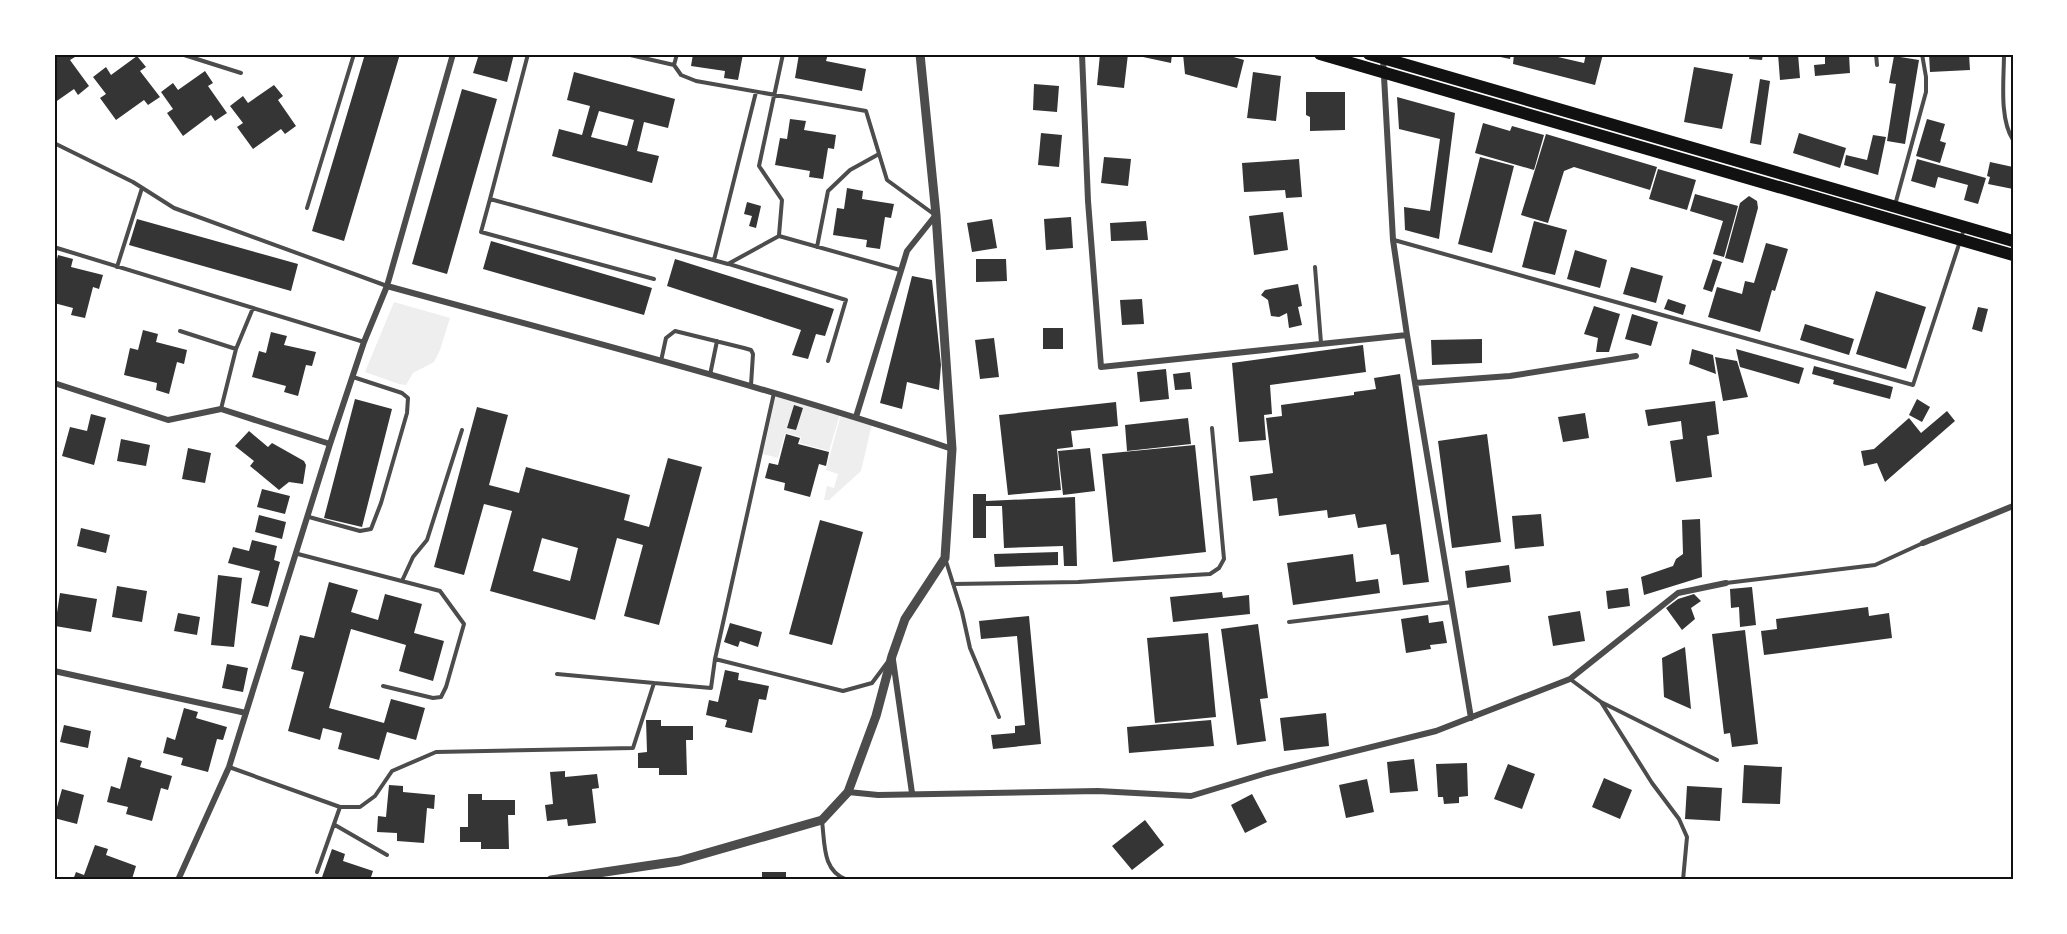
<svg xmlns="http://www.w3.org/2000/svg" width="2067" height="934" viewBox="0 0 2067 934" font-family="Manrope,sans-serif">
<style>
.green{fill:#eee}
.building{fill:#353535;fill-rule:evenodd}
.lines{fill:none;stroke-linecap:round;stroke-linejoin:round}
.service{stroke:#4c4c4c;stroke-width:4}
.minor{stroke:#4c4c4c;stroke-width:6}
.tertiary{stroke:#4c4c4c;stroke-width:9}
.primary{stroke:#111;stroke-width:12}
.neatline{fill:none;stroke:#111;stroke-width:2}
</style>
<rect width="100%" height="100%" fill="#fff"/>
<path class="green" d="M394 302 450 318 440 350 434 362 413 373 406 385 399 384 365 372Z
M776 395 840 414 829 451 800 443 801 437 785 433 778 458 763 454Z
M841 414 872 424 861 471 829 500H824L827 486 834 488 838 474 826 470Z"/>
<path class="building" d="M54 54H74L75 57 70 60 89 86 78 95 74 89 54 103Z
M365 54H400L344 241 312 231Z
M479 54H514L507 82 473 73Z
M693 54H743L738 80 724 78 725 71 691 66Z
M799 54H828L826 61 866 69 862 91 795 78Z
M1100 54H1128L1124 88 1097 85Z
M1144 54H1172L1171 63 1143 57Z
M1183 54H1223L1244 60 1237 88 1185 74Z
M1486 54H1511L1510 59Z
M1514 54H1545L1584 63 1586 54H1603L1595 85 1513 64Z
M1750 54H1763L1762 60 1749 59Z
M1778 54H1798L1800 78 1780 80Z
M1825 54H1849L1850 73 1815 76 1814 65 1825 64Z
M1929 54H1969L1970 70 1930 72Z
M137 56 146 67 140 71 160 97 148 105 144 100 116 120 100 98 106 94 93 77 106 67 111 75Z
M1894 56 1919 60 1905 144 1887 141 1896 84 1889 83Z
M1694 67 1733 74 1722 129 1684 122Z
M205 71 213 83 208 86 227 113 215 121 211 115 183 136 167 113 173 109 161 92 173 83 178 90Z
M574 72 675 99 668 128 644 122 637 151 659 156 652 183 552 156 559 129 582 135 590 106 567 100ZM599 111 634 120 627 146 591 137Z
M1253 72 1281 76 1276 121 1247 118Z
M1760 79 1770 81 1761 145 1750 143Z
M1034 84 1059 86 1057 112 1033 110Z
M274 85 283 96 278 100 296 126 285 134 281 129 253 149 237 127 243 123 230 106 243 96 248 103Z
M462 89 497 99 447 274 412 264Z
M1306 92H1345V130L1310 131V117L1306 115Z
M1397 97 1455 113 1439 239 1405 230 1404 207 1430 211 1440 139 1399 129Z
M790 119 806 121 804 130 836 135 834 149 828 148 823 179 809 177 810 171 775 165 780 138 787 139Z
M1927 119 1945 124 1940 141 1946 143 1940 163 1916 156Z
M1483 123 1510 131 1512 126 1544 135 1534 170 1475 153Z
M1041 133 1062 135 1059 167 1038 165Z
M1799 133 1846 148 1840 168 1793 153Z
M1546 134 1657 167 1650 190 1574 167 1564 171 1548 223 1521 215Z
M1873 135 1886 137 1878 175 1844 165 1846 155 1867 160Z
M1104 157 1131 159 1128 186 1101 183Z
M1480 157 1514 166 1492 253 1458 244Z
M1299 159 1302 197 1286 198 1285 190 1244 192 1242 163Z
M1917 159 1986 178 1978 204 1964 200 1968 185 1938 177 1935 188 1911 181Z
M1990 162 2013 167V189L1988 184 1990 177 1987 176Z
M1658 169 1696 180 1687 210 1649 199Z
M847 188 863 191 862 199 894 204 891 218 885 217 880 249 866 247 867 240 833 235 837 208 844 209Z
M1695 194 1738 206 1724 257 1713 254 1723 221 1690 211Z
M1749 196 1757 201 1758 208 1743 263 1725 258 1740 203Z
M747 202 761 206 756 228 749 226 752 216 744 214Z
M1283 212 1288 250 1254 255 1249 216Z
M1071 217 1073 248 1046 250 1044 219Z
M137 219 298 264 291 291 129 245Z
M992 219 997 248 972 252 967 223Z
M1146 221 1148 240 1111 241 1110 223Z
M1534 221 1567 230 1555 275 1522 267Z
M491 241 652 288 644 315 483 269Z
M1766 243 1788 249 1775 291 1772 290 1760 332 1708 317 1717 287 1742 294 1745 281 1754 283Z
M1575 250 1607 260 1600 288 1567 279Z
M58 255 73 259 71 267 103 275 99 289 93 287 85 318 71 315 73 308 54 303V271Z
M675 259 834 309 825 336 816 334 808 359 792 355 801 330 667 286Z
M976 259H1006L1007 281 976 282Z
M1713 259 1722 262 1712 292 1703 289Z
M1631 267 1663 276 1656 303 1623 294Z
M912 276 932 280 941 365 939 390 907 382 902 409 880 403Z
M1298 284 1302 306 1298 307 1302 325 1289 328 1287 313 1279 317 1271 316 1268 300 1261 295 1265 290Z
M1876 291 1926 307 1906 369 1856 354Z
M1142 299 1144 324 1122 325 1120 300Z
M1668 299 1686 305 1683 315 1664 309Z
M1594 306 1620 314 1609 352H1596L1598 338 1584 334Z
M1978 307 1988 309 1982 332 1972 329Z
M1632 314 1658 322 1651 346 1625 339Z
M1805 324 1854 339 1849 355 1800 340Z
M1043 328H1063V349H1043Z
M143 330 158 334 156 342 187 350 184 364 177 362 169 394 156 390 157 383 124 375 130 348 138 350Z
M271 332 287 336 284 345 316 352 312 366 306 365 298 396 284 392 286 386 252 377 259 351 266 353Z
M994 338 999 377 980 379 975 340Z
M1482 339V363L1432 365 1431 340Z
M1363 345 1366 372 1270 385 1272 414 1264 415 1266 440 1239 442 1232 363Z
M1692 349 1713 355 1716 374 1689 364Z
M1736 349 1804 368 1799 384 1740 367Z
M1715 357 1737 361 1748 397 1723 401Z
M1814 366 1893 387 1890 399 1833 384 1834 380 1812 374Z
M1166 369 1169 399 1140 402 1137 372Z
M1190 372 1192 389 1175 390 1173 374Z
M1400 374 1429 582 1403 585 1399 554 1391 555 1386 524 1358 528 1355 514 1328 518 1327 510 1279 516 1277 498 1253 501 1250 476 1273 473 1266 418 1282 416 1281 405 1354 395V392L1376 389 1374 378Z
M355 399 392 409 362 527 324 518Z
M1917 399 1930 407 1922 422 1909 415Z
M1715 401 1719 434 1707 436 1712 477 1676 482 1670 441 1683 439 1681 421 1648 426 1645 410Z
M1116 402 1118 426 1071 431 1073 447 1057 449 1061 490 1008 495 999 415Z
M794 405 803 408 796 430 787 428Z
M477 407 508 415 489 485 519 493 526 467 630 495 624 520 649 527 668 458 702 467 659 625 624 616 643 545 617 538 595 620 490 591 512 511 484 504 464 575 434 567ZM542 538 578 548 570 581 533 571Z
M1947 411 1955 421 1885 482 1877 463 1864 466 1861 451 1874 449 1909 418 1921 433Z
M1585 413 1589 438 1563 442 1558 417Z
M91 414 106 418 94 465 62 456 70 427 87 431Z
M1188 418 1191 444 1127 451 1125 425Z
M249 431 268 447 272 443 304 461 306 465 303 484 289 482 279 490 250 466 254 461 235 446Z
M786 434 800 438 798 444 829 452 826 466 819 464 810 497 784 490 785 483 765 478 769 463 778 465Z
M1487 434 1501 542 1452 548 1438 441Z
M121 439 150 445 146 466 117 461Z
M1195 445 1206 552 1113 562 1102 454Z
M188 448 211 453 205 483 182 479Z
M1090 448 1095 491 1063 495 1058 451Z
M262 489 290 496 285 514 257 507Z
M973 494H986V501L1075 497 1077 566H1064L1063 546 1004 548 1002 506H986V538H973Z
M1541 514 1544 546 1515 549 1512 516Z
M259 515 286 522 282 539 255 532Z
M1700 519 1702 577 1644 595 1641 577 1673 566 1676 559 1683 554 1682 520Z
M820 520 863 532 832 645 789 634Z
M81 528 110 535 106 553 77 546Z
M252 540 277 546 274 560 280 562 268 607 251 603 260 571 228 563 233 547 249 551Z
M1058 552V565L995 567 994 554Z
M1353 554 1356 582 1378 579 1380 593 1293 605 1287 563Z
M1509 565 1511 582 1467 588 1465 571Z
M218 575 242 578 234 647 211 645Z
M329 582 358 590 351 612 378 620 385 594 422 604 414 633 444 641 433 681 399 671 406 645 351 629 329 708 384 723 391 699 425 708 416 740 387 732 379 760 338 749 342 733 323 728 320 740 288 731 304 672 291 669 300 635 314 638Z
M117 586 147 591 142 622 112 617Z
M1752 587 1756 625 1740 627 1739 607 1731 608 1730 589Z
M1628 588 1630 606 1608 609 1606 591Z
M1222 592 1223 598 1249 595 1250 614 1173 622 1170 597Z
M60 593 97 599 91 632 55 626Z
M1694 594 1701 601 1691 608 1695 619 1682 630 1666 608 1678 599Z
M1868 607 1869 616 1889 613 1892 638 1764 655 1761 631 1777 629 1776 619Z
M1580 611 1585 641 1553 646 1548 616Z
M178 613 200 617 197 635 174 631Z
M1428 615 1429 623 1443 621 1447 643 1430 645 1431 649 1406 653 1401 619Z
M1029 616 1041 744 993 749 991 735 1015 733V726L1025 725 1017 636 981 639 979 621Z
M730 623 762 632 758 647 740 641 738 647 724 642Z
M1258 624 1268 698 1260 699 1266 741 1237 745 1221 629Z
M1745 630 1758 744 1732 747 1730 733 1724 734 1712 634Z
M1208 633 1216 717 1155 723 1147 638Z
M1685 647 1691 709 1664 697 1662 658Z
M227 664 248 668 243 692 222 688Z
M725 670 739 673 738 680 769 686 766 700 759 699 752 733 725 727 727 720 706 715 709 700 718 702Z
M184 708 198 712 196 718 227 727 223 740 217 739 208 772 181 765 183 758 163 753 167 737 175 740Z
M1326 713 1329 746 1284 751 1280 718Z
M646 720H661V726H693V740H686L687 775H659V768H638V753L647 752Z
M1211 720 1214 746 1129 753 1127 727Z
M64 725 91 731 88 748 60 742Z
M128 757 142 761 140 767 172 776 168 790 161 788 152 821 126 814 128 807 107 802 111 786 120 789Z
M1414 759 1418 791 1390 793 1387 762Z
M1467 763 1468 796 1459 797V803L1444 804 1443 797H1438L1436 764Z
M1508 764 1535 774 1522 809 1494 799Z
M1744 765 1782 767 1780 804 1742 803Z
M565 771V777L597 774 599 788 592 789 596 823 568 826 567 819 547 821 545 805 553 804 550 772Z
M1604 778 1632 790 1620 819 1592 807Z
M1367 779 1374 812 1346 818 1339 785Z
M389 785 403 786V792L435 795 434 809 427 808 424 843 397 841V833L377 832 378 816 386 817Z
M1687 786 1722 788 1720 821 1685 819Z
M62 789 84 795 77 824 54 818Z
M468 794H482V800H515V815H508L509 849H481V842H460V827H468Z
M1252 794 1267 822 1245 833 1231 805Z
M1145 820 1164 845 1132 870 1112 846Z
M95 845 108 849 106 855 136 866 132 879 125 877 124 880H73L76 872 84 875Z
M332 849 345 854 343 861 373 871 370 880H321Z
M762 872H786V880H762Z"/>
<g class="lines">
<path class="service" d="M181 54 241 73
M528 54 490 199 728 264 779 236 900 270
M626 54 674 65
M677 54 674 65 681 75 696 81 866 111 887 180 935 215
M1876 54 1877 65
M2004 54C2004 79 1999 118 2013 140
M54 143 133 182 174 208 387 286
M490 199 481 232 654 279
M1895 205 1926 92V77L1922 54
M307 208 354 54
M779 235 782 200 759 166 783 54
M1394 240 1913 385 1964 229
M817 247 828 191 850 170 879 154
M54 249 57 248 364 342
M714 260 756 92
M729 264 846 300 828 361
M117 267 142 188
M1315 267 1321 343
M180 331 236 349 221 409
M236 349 253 308
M661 361 666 338 675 331 744 348 751 350 753 354 751 385
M710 375 717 341
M309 517 360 531 371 529 381 503 407 413 408 398 402 393 353 377
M298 554 440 591 464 624 446 687 441 697 433 698 383 686
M945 558 962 612 970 648 999 717
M402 581 413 557 427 540 462 430
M1726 583 1875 565 1923 543
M953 584 1078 582 1210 574 1219 568 1224 559 1212 428
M1289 622 1452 602
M715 659 774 393
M557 674 654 683
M1570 679 1601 702 1717 760
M1601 702 1652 783 1679 819 1687 837 1683 880
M229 767 340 807H360L375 796 392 771 436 752 633 748 654 683 711 688 715 659 843 691 872 683 887 663
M822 821C825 844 822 871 847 880
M335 825 387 855
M317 872 340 807"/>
<path class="minor" d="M1082 54 1088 201 1101 367 1407 335 1471 718
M1383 58 1393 240 1407 335
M387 286C576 338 766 386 952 449
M54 383 168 420 221 409 330 444
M1415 383 1510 376 1636 356
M856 417 907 251 935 216
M1923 543 2013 506
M893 660 912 793
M54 671 246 713
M848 792 878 795 1098 791 1191 796 1267 773 1436 731 1570 679 1678 593 1726 583
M178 880 229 767 330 444 364 342 387 286 453 54"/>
<path class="tertiary" d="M551 880 679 861 822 820 848 792 876 716 892 656 905 619 945 558 952 449 936 215 920 54"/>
<path class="primary" d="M1320 54 2013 255
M1369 54 2013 241"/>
</g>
<rect width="2067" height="934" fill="none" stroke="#ffffff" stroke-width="111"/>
<rect x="56" y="56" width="1956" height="822" class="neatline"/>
</svg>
